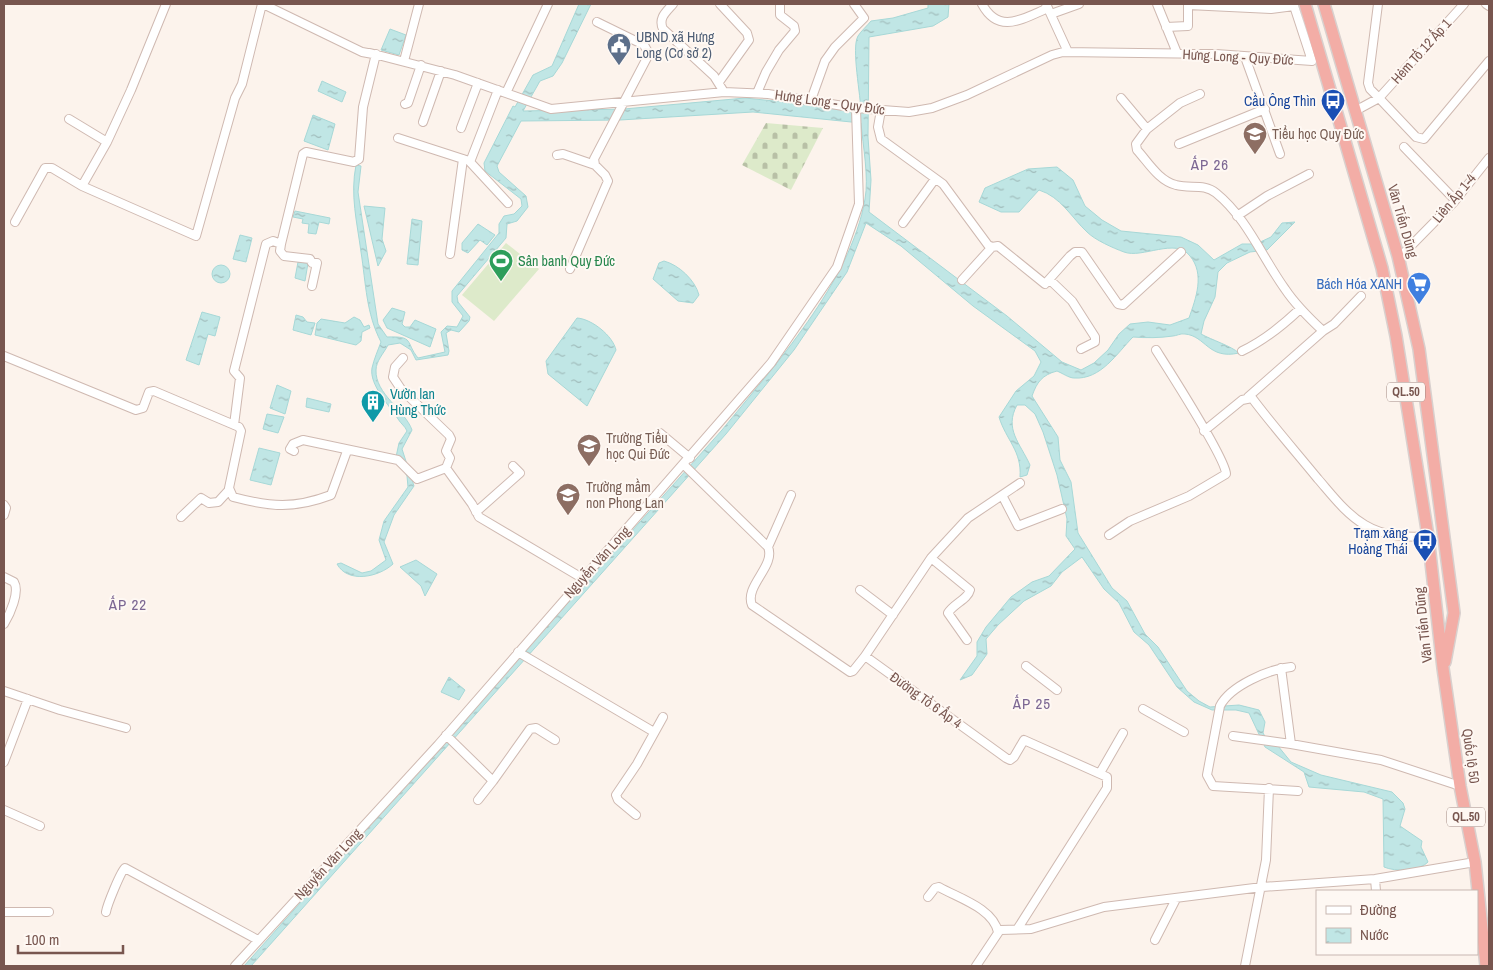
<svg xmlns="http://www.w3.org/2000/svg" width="1493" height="970" viewBox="0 0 1493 970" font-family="'Archivo Narrow',sans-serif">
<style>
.cemetery{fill:url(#cemetery-stones)}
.pitch{fill:#ddeaca}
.water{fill:url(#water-ripples);stroke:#a7d8d7}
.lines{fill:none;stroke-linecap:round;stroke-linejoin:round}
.minor-casing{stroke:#cfb9b1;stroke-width:10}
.highway-casing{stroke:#d9d0ce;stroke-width:14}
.minor{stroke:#fff;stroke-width:8}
.highway{stroke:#f3ada6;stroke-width:11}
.labels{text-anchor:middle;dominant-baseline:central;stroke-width:4;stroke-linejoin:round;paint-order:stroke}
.shield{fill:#fef8f3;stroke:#a08780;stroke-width:1}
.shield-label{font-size:12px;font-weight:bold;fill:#78564f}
.service-label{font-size:14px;fill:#4e5e75;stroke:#fef8f3;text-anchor:start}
.street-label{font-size:14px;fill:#78564f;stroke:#fef8f3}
.transit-label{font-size:14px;fill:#164399;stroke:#fef8f3;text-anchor:end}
.education-label{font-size:14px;fill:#785e54;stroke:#fef8f3;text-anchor:start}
.leisure-label{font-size:14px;fill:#27864d;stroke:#fef8f3;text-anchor:start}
.shop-label{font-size:14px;fill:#366cbe;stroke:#fef8f3;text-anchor:end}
.culture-label{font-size:14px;fill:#0d838f;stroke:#fef8f3;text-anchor:start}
.neighbourhood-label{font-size:15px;letter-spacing:1px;fill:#7c6793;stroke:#fef8f3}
</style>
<defs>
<pattern id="cemetery-stones" width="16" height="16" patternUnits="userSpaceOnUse" patternTransform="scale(1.25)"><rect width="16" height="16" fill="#ddeaca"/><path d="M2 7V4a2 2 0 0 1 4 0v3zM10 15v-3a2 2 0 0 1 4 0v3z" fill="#b8c0a6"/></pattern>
<pattern id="water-ripples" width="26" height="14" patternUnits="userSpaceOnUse" patternTransform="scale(1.25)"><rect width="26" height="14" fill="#c0e6e5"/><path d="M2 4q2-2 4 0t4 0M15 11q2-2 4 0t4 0" fill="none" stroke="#a1bdbc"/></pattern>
</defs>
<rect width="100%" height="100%" fill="#fcf3ec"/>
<path class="cemetery" d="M766 123 823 128 791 190 742 165Z"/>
<path class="pitch" d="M506 243 539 269 494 321 462 295Z"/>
<path class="water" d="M579 4H591L562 63 553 76 540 81 523 111 624 109 745 98 823 106 861 113C861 96 851 48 858 36 861 31 867 26 871 21L893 18 928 8V4H949L948 17 933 26 869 37 868 137 871 180 869 212 1007 316 1062 362 1081 370 1094 363 1108 350 1119 334 1130 324 1148 322 1170 325 1189 318C1196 298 1205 274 1190 256 1176 237 1142 259 1124 252 1113 248 1095 240 1087 232 1071 217 1061 197 1039 190L1019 212H1001L979 202 985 188 1028 169 1057 167 1073 180 1085 206 1102 220 1121 231 1181 237 1198 245 1214 260 1242 244H1256L1271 237 1282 223 1295 222 1267 250 1250 252 1227 263 1218 272 1215 297 1204 321 1201 334C1212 340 1231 346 1239 353 1208 360 1206 336 1185 334 1181 333 1176 336 1173 336 1160 338 1146 338 1133 337 1117 353 1101 380 1074 378 1069 378 1062 373 1057 371 1042 375 1037 382 1032 396L1058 437 1060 460 1071 482 1078 533 1112 588 1127 601 1145 634 1158 647 1187 691 1199 701 1210 707 1239 705 1259 710 1265 722 1263 733 1269 743 1278 746 1291 762 1321 775 1392 792 1403 803 1405 809 1400 826 1422 841 1421 847 1428 862C1420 871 1395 872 1384 867L1383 799 1364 792 1309 787 1304 772 1265 747 1249 713 1236 710H1212L1194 702 1177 687 1149 645 1134 632 1119 603 1104 589 1082 557 1062 572 1051 586 1024 601 998 625 986 639 987 654 972 675 960 680 977 656V642L986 627 1011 597 1032 582 1049 576 1075 549 1066 536 1067 519 1057 475 1043 432 1035 414 1025 405H1017C1004 429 1020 443 1030 465L1027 475 1020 477C1022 451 1006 440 999 417L1016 391 1034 376 1041 362 1035 351 973 306 901 246 866 223 847 272 794 350 726 434 251 966H244L722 430C774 366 851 282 865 199 869 178 863 146 861 123L753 112 620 120 521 121 497 166 499 172 526 196 528 207 517 221 507 224 506 238 457 296 458 302 470 317 469 321 459 332 451 330 446 333 449 351 448 355 416 360 411 350 400 343 388 345C384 353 376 361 376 370 375 394 405 410 412 430L402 449 414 486 394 515 384 542 393 564C379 577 348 584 337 564L341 563 362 573 371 571 386 560 379 540 384 521 408 487 407 476 396 457 399 443 407 431C405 426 401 424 398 419 390 406 369 385 372 368 374 359 378 350 381 342 366 313 366 284 361 252 357 222 350 195 356 165L361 166 358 192 378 324 387 337C415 336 405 342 418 358L445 352 441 332 447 326 457 327 463 316 452 302V291L499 233V224L504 216 514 214 522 206 521 199 485 171 484 163 513 106 515 107 533 75 552 66Z
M390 29 406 35 399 55 381 50Z
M322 81 346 92 342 102 318 91Z
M313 115 335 124 328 150 304 141Z
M364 206 385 208 382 239 386 251 378 266Z
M295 211 330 218 329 224 319 222 316 234 308 233 309 224 302 223 303 219 293 217Z
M412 219 422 221 418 265 407 264Z
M478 224 495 235 487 245 480 240 468 253 462 250V243Z
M240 235 252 238 246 262 233 259Z
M664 261C679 265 695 280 699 295L693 303 678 301 653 279 659 263Z
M298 262 308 263 305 281 295 278Z
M212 274a9 9 0 1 1 18 0a9 9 0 1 1-18 0Z
M392 308 405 312 402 324 405 327H410L415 320 436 329 430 347 387 328 383 320Z
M202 312 220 317 215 336 208 334 199 365 186 360Z
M296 315 303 317 307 322 315 323 311 335 293 330Z
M354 317 360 320 364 327 369 325 370 328 362 332 361 341 356 345 315 335 317 323 321 319 345 323Z
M577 318C592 319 613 336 616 350L587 406 548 374 546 361Z
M277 385 291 391 285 414 270 408Z
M307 398 331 404 329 412 306 407Z
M267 414 284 417 278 433 263 429Z
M259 448 280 453 271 485 250 480Z
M416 560 437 574 425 596 421 586 400 567Z
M449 677 465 690 459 700 441 692Z"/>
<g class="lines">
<defs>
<path id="minor" d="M263 4 362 52 373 54
M673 4C666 12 658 18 663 29L714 76 724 92
M982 4C999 35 1022 19 1048 8
M1046 4 1068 52
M1157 4 1177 53
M1378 4 1368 83 1370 89 1379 98 1464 4
M1486 4 1489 6
M1051 14 1079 4
M370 53 455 75 551 109 724 92 768 94 856 108 909 112 932 108 967 95 1052 55 1063 52 1216 54 1312 61 1294 6 1271 9 1188 5V26L1166 27
M1245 57 1280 154
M404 61 419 4
M719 82 749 40 747 33 720 4
M498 90 470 162 508 203
M506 93 548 4
M757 93 766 72 779 50 795 31 794 26 780 15V4
M1121 98 1147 129 1136 144 1137 150C1148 162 1159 181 1176 185 1190 189 1204 183 1216 193 1247 218 1262 257 1285 289 1295 304 1309 318 1323 331L1334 324 1361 296
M811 100 825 61 835 47 864 18 854 4
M405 104 408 103 421 65
M881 110 878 127 881 139 943 184 988 245 992 247 998 246 1045 284 1070 256 1075 252H1082L1118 304 1123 305 1181 252
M1355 111 1379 98 1416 137 1424 139 1489 61
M69 119 107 142
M423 122 441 71
M461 128 478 83
M1147 129 1180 103 1200 94
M398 138 466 160
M1179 144 1265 109
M1404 147 1455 200
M557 155 563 154 595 165
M82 186 196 236 235 98 242 84 262 4
M1237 216 1267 196 1309 174
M15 222 45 168H52L82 186 107 142 131 90 166 4
M903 223 935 179
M281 244 280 251 284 256 310 259 312 263H317L312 286
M450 254 463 159
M1398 259 1454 202 1489 158
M570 269 608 181 605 175 595 165 594 159 649 54 644 45 597 22
M962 280 992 247
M1050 280 1072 301 1095 337V342L1081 349
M1242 351C1265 340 1282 326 1300 309
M4 356 136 410 143 408 149 392 154 391 239 427 241 431 229 488 233 497C271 507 294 509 331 495L347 451
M403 358 395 367 393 377 401 389 449 435 451 439 446 451 450 458 446 468
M1248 397 1323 331
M234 425 240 378 234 371 266 244 273 241 281 244 303 154 306 152 354 162 359 159 363 107 376 54
M1204 431 1242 400 1252 398C1273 426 1296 452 1318 479 1332 495 1346 514 1365 525 1383 536 1408 538 1428 536
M660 433 690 458
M294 451 290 449 293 444 303 440 398 460 417 479 446 468 472 504 479 517 582 578
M684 465 768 547C776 566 744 586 752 605L850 672 853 671 865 656 931 558 968 518 1020 483
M1002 495 1018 526 1062 509
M4 505 6 508 4 515
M476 512 520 473 513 466
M181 517 201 498 209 503 218 502 229 490
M1109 535 1130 521 1189 496 1226 474C1226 459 1168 369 1156 350
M768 547 791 495
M931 558 970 590C968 599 953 604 948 613L967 640
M4 577 14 582C20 592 10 614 4 624
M860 590 893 615
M518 652 654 732
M865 656 1006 758 1010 760 1014 757 1024 740 1107 777V788L1018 928
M1026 666 1057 690
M1291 667C1269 669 1230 686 1220 706L1207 775 1213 786 1298 791
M1281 668 1291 744 1381 760 1460 786
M4 691 60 710 126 728
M1143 709 1184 732
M446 735 493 781 478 800
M1233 736 1291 744
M4 762 28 699
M1100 773 1123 733
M493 781 530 729 536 728 555 740
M4 810 40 826
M636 815 618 800 616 795 637 764 663 717
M1375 879 1376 891
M928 897 935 888 939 887C958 898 993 908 998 932
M4 912H49
M106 912C107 905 121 871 125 868L258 940
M1155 940 1176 899
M235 966 438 745 771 363 837 267 850 230 859 204 856 108
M976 966 1000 930 1031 929 1104 907 1262 887 1375 879 1475 862
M1245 966 1266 860 1269 788"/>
<path id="highway" d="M1305 4 1382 268 1396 336 1428 536 1443 668 1460 786 1475 862 1486 966
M1324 4 1398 256 1419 349 1454 613 1445 662"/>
</defs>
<use href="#minor" class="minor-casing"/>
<use href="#highway" class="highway-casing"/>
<use href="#minor" class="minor"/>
<use href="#highway" class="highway"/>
</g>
<defs>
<symbol id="civic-pin" viewBox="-11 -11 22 30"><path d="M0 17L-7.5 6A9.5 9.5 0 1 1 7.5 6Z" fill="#5c6f8a" stroke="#fef8f3"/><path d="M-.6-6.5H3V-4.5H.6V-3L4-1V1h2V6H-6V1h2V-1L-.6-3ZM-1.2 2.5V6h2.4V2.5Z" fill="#fff"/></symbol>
<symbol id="bus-pin" viewBox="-11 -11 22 30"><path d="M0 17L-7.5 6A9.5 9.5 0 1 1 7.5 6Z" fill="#1a4fb4" stroke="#fef8f3"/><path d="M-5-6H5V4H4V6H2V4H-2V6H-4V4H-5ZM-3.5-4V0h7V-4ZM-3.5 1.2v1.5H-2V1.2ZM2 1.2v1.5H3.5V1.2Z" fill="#fff"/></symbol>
<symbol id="school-pin" viewBox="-11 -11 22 30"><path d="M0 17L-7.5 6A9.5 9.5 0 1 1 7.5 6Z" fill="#8d6e63" stroke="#fef8f3"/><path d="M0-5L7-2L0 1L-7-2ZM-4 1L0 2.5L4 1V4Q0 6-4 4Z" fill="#fff"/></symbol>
<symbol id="stadium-pin" viewBox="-11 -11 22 30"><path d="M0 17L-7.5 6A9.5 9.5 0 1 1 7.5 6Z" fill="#2e9e5b" stroke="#fef8f3"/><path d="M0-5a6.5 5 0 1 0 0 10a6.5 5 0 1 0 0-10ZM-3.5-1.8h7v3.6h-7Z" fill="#fff"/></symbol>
<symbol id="supermarket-pin" viewBox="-11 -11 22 30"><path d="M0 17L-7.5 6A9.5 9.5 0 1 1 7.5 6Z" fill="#3f7fe0" stroke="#fef8f3"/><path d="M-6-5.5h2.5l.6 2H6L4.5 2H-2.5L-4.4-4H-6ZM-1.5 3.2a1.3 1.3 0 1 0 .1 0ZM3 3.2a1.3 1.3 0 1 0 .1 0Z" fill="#fff"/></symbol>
<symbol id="building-pin" viewBox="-11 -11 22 30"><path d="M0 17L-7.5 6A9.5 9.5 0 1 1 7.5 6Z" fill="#0f9aa8" stroke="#fef8f3"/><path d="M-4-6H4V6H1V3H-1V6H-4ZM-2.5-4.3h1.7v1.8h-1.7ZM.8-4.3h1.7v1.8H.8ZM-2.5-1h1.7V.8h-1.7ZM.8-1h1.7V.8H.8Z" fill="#fff"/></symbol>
</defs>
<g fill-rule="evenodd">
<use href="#civic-pin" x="605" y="31" width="28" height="38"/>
<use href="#bus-pin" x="1319" y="87" width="28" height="38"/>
<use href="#school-pin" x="1241" y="120" width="28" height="38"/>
<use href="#stadium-pin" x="487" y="247" width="28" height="38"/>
<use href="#supermarket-pin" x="1405" y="270" width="28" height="38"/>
<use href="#building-pin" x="359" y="388" width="28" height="38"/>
<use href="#school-pin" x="575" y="432" width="28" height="38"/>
<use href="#school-pin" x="554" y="481" width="28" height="38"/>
<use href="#bus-pin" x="1411" y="527" width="28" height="38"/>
</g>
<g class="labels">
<g class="shield">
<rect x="1387" y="382.5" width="38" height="19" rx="4"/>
<rect x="1447" y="807.5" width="38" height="19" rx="4"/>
</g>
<g class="shield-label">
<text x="1406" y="392">QL.50</text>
<text x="1466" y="817">QL.50</text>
</g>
<g class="service-label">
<text x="636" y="37">UBND xã Hưng<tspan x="636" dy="16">Long (Cơ sở 2)</tspan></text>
</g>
<g class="street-label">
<text transform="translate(1421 51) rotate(-48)">Hẻm Tổ 12 Ấp 1</text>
<text transform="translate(1238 57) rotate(3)">Hưng Long - Quy Đức</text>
<text transform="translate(830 102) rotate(8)">Hưng Long - Quy Đức</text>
<text transform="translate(1454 198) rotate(-50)">Liên Ấp 1-4</text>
<text transform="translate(1403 221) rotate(74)">Văn Tiến Dũng</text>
<text transform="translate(597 562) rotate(-48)">Nguyễn Văn Long</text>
<text transform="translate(1423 625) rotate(-96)">Văn Tiến Dũng</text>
<text transform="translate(926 700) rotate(36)">Đường Tổ 6 Ấp 4</text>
<text transform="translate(1471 756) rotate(82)">Quốc lộ 50</text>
<text transform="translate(328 864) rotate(-47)">Nguyễn Văn Long</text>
</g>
<g class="transit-label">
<text x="1316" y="101">Cầu Ông Thìn</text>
<text x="1408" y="533">Trạm xăng<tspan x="1408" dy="16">Hoàng Thái</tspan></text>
</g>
<g class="education-label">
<text x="1272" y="134">Tiểu học Quy Đức</text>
<text x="606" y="438">Trường Tiểu<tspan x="606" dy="16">học Qui Đức</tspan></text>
<text x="586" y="487">Trường mầm<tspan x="586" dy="16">non Phong Lan</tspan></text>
</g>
<g class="leisure-label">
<text x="518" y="261">Sân banh Quy Đức</text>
</g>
<g class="shop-label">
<text x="1402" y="284">Bách Hóa XANH</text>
</g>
<g class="culture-label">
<text x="390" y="394">Vườn lan<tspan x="390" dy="16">Hùng Thức</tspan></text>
</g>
<g class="neighbourhood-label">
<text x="1210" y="164">ẤP 26</text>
<text x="128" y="604">ẤP 22</text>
<text x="1032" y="703">ẤP 25</text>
</g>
</g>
<rect width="1493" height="970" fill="none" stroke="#78564f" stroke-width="10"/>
<rect x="1316" y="890" width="162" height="65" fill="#fef8f3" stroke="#c8b7b1"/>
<rect x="1326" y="906" width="25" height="8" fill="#ffffff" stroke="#c8b7b1"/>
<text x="1360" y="915" font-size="15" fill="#78564f">Đường</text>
<rect x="1326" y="928" width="25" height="15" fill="url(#water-ripples)" stroke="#c8b7b1"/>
<text x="1360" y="940" font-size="15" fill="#78564f">Nước</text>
<path d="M18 945v8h105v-8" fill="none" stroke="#78564f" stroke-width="2.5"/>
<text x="25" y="945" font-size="15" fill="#78564f" stroke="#fef8f3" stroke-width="4" paint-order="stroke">100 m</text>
</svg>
